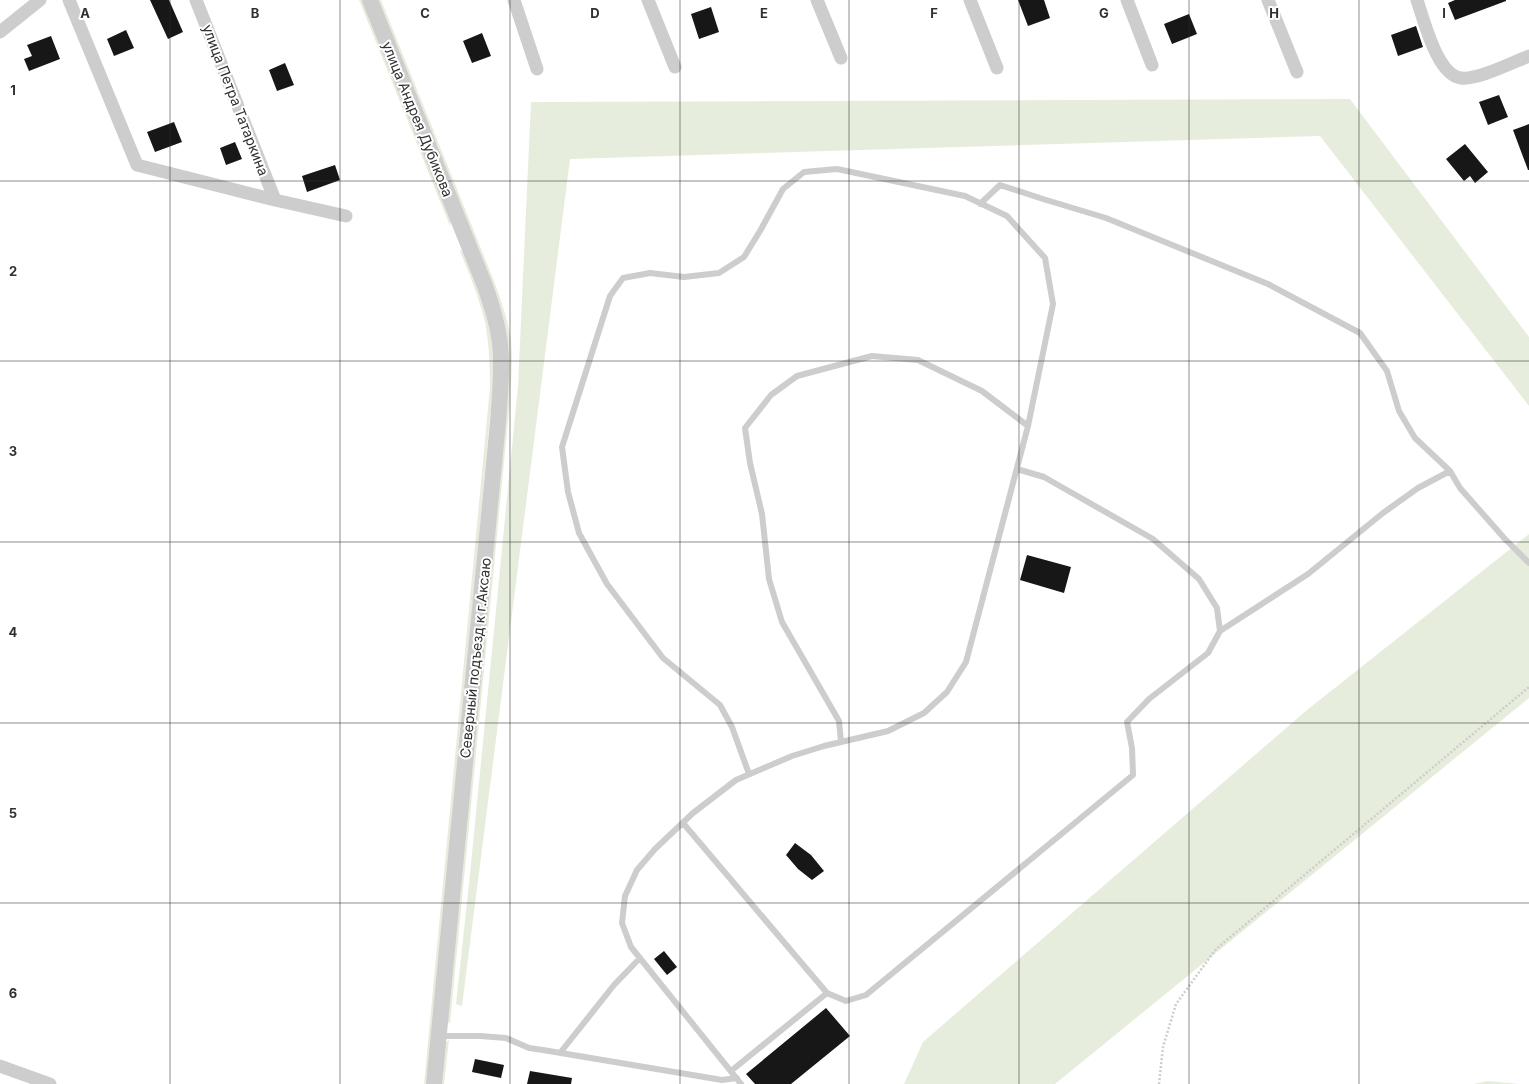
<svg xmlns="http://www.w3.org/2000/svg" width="1529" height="1084" viewBox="0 0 1529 1084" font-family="Inter,sans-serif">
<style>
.green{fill:#e7eddd}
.building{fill:#171717}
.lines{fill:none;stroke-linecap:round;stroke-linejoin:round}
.path{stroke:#cdcdcd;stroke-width:2.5;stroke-dasharray:2 2;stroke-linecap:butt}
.service{stroke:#cdcdcd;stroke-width:6}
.minor{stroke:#cdcdcd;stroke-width:13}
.tertiary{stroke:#cdcdcd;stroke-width:16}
.grid{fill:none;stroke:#303030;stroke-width:1;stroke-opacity:0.55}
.labels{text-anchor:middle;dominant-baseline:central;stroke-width:4;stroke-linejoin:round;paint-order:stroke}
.street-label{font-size:14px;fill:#303030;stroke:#fff}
.grid-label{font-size:13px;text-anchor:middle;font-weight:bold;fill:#303030;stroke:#fff;stroke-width:4;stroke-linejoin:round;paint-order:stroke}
</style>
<rect width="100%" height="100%" fill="#fff"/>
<path class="green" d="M359 0H363L451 222 450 226Z
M376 0H381L494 281C501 300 508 320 511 341 513 361 511 380 510 400L450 1024 447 1021 508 363Z
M1350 99 1529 337V406L1320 136 570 159 462 1006 456 1004 470 874 518 386 531 102Z
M459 249 464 253 482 298 491 337 494 375 428 1084H424L490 387C490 365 489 343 485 322 479 297 469 273 459 249Z
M1529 534V698L1055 1084H904L923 1042 1307 710Z
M449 1040 444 1084H440L445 1043Z
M1488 1081 1520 1084H1473Z"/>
<path class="building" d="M150 0H169L183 32 168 39Z
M1018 0H1044L1050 18 1028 26Z
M1455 0H1506V1L1455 20 1448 3Z
M711 7 719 32 699 39 691 14Z
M1189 14 1197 34 1172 44 1164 24Z
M1416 26 1423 47 1398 56 1391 35Z
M126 30 134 48 114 56 107 39Z
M482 33 491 56 472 63 463 41Z
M51 36 60 59 29 71 24 59 32 56 27 45Z
M285 63 294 85 277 91 269 70Z
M1499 95 1508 117 1488 125 1479 102Z
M174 122 182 142 155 152 147 132Z
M1529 124V170H1528L1513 130Z
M235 142 242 159 226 165 220 148Z
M1465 144 1488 172 1475 183 1470 176 1464 181 1446 159Z
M335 165 340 180 307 192 302 176Z
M1027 555 1071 567 1064 593 1020 580Z
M795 843 811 855 824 871 812 880 798 869 786 855Z
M664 951 677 967 667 975 654 959Z
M826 1008 850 1036 791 1084H755L746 1074Z
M475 1059 504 1065 501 1078 472 1072Z
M530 1071 572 1078 571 1084H527Z"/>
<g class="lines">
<path class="path" d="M1159 1084 1163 1047 1176 1004 1216 949 1529 687"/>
<path class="service" d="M980 204 1000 185 1043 199 1106 218 1268 284 1360 333 1387 371 1399 411 1415 438 1450 471 1460 488 1505 539 1529 563
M1220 631 1308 574 1383 513 1418 488 1450 471
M841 742 839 721 782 622 769 579 762 514 750 463 745 428 771 395 797 376 872 356 918 360 982 391 1028 426
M683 823 827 993 846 1001 866 995 1133 775 1132 748 1127 722 1149 699 1208 653 1220 631 1217 608 1199 579 1153 539 1044 477 1017 469
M439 1036H480L506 1038 529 1048 543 1050 722 1080 737 1078
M560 1053 614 985 640 958
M731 1071 827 993
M741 1084 631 947 622 923 625 896 637 870 655 849 693 813 736 780 792 756 824 746 888 731 924 713 947 692 966 662 1028 426 1053 304 1045 258 1007 216 965 196 837 169 804 172 783 189 760 231 744 257 719 273 684 277 650 273 623 278 610 296 562 447 568 492 579 533 607 584 663 658 720 705 732 727 749 774"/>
<path class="minor" d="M69 0 137 165 275 200 346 216
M196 0 275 200
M514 0 537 69
M648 0 675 67
M817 0 841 58
M970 0 997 68
M1127 0 1152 65
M1268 0 1297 72
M1417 0C1424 20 1437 75 1461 78 1478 80 1513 62 1529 56
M0 32 40 0
M0 1066 50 1084"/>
<path class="tertiary" d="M370 0 485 286C491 303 496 319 499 337 503 365 500 394 498 422L434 1084"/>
</g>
<path class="grid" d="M170 0V1084M340 0V1084M510 0V1084M680 0V1084M849 0V1084M1019 0V1084M1189 0V1084M1359 0V1084M0 181H1529M0 361H1529M0 542H1529M0 723H1529M0 903H1529"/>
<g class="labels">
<g class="street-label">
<text transform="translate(236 100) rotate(69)">улица Петра Татаркина</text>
<text transform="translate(418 119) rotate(68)">улица Андрея Дубикова</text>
<text transform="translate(475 658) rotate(-84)">Северный подъезд к г.Аксаю</text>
</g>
</g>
<g class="grid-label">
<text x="85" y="18">A</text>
<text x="255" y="18">B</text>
<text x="425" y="18">C</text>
<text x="595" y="18">D</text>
<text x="764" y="18">E</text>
<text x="934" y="18">F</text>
<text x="1104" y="18">G</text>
<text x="1274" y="18">H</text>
<text x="1444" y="18">I</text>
<text x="13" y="95">1</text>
<text x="13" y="276">2</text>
<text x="13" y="456">3</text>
<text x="13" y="637">4</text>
<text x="13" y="818">5</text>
<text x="13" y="998">6</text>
</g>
</svg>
